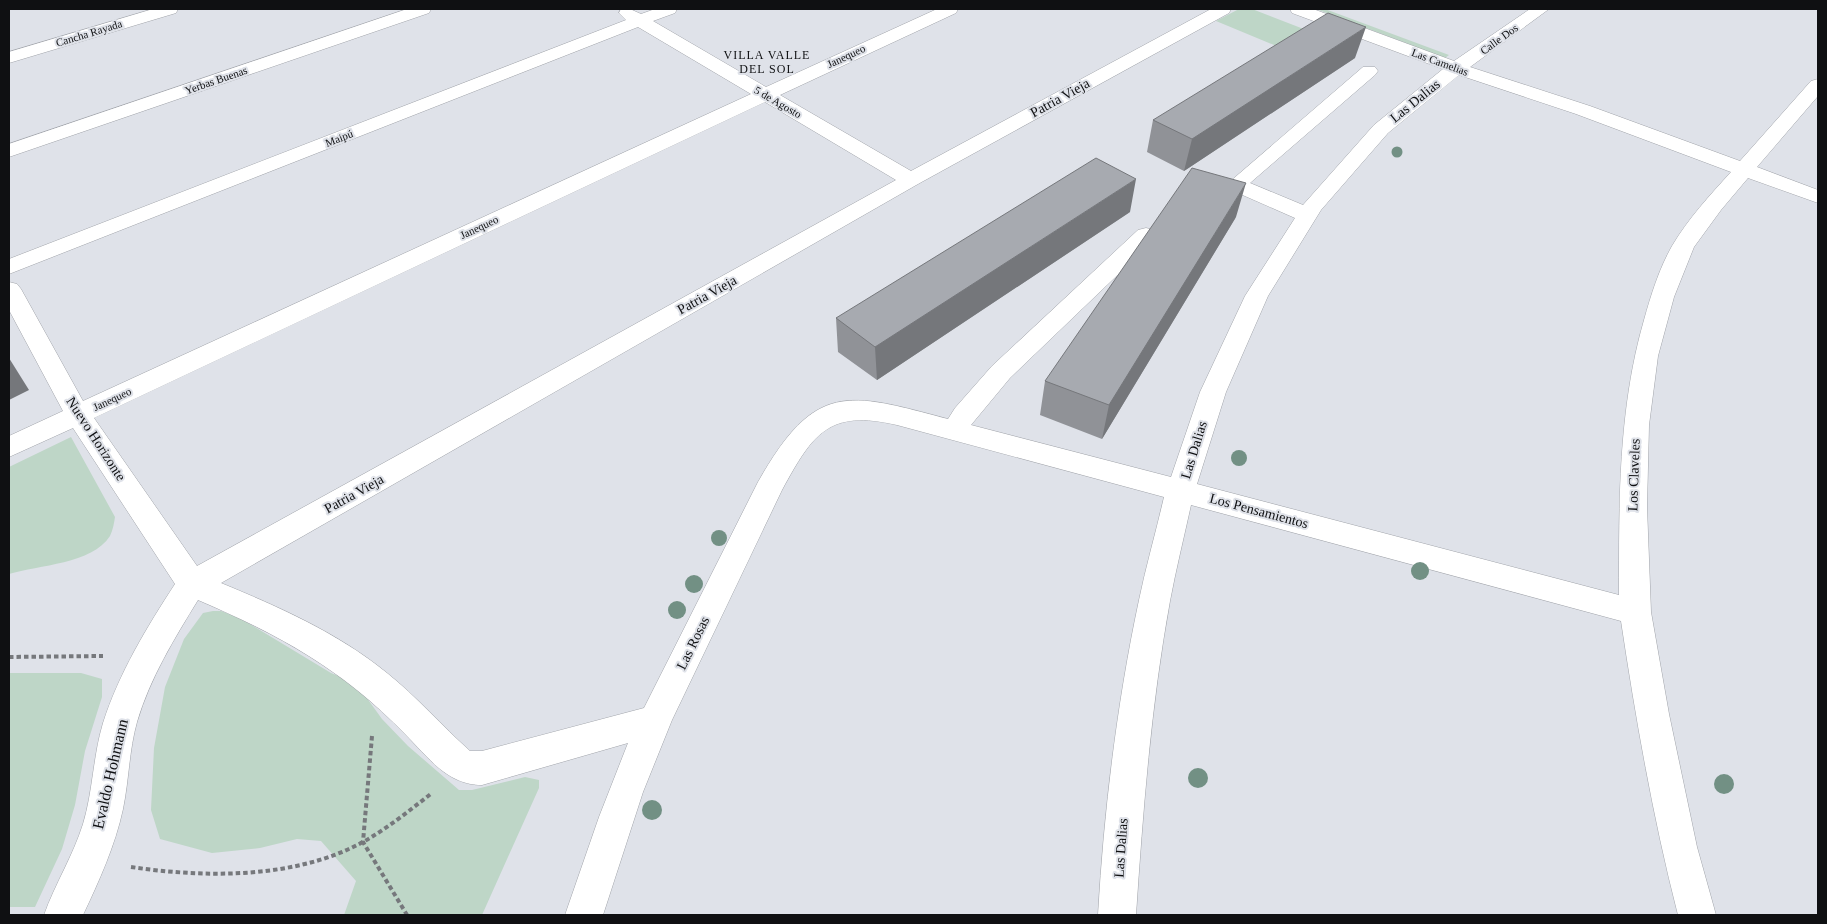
<svg xmlns="http://www.w3.org/2000/svg" width="1827" height="924" viewBox="0 0 1827 924" font-family="'Times New Roman',serif">
<style>
.green{fill:#bed6c7}
.lines{fill:none;stroke-linecap:round;stroke-linejoin:round}
.minor-casing{stroke:#a1a4aa;stroke-width:1}
.path{stroke:#76787c;stroke-width:4;stroke-dasharray:4.5 3;stroke-linecap:butt}
.minor{fill:#fff;fill-rule:evenodd}
.tree{fill:#729084}
.wall{fill:#909297}
.shaded-wall{fill:#75777b}
.building{fill:#a7aab0;stroke:#75777b}
.labels{text-anchor:middle;dominant-baseline:central;stroke-width:4;stroke-linejoin:round;paint-order:stroke}
.far-street-label{font-size:11px;fill:#0f1012;stroke:#dfe2e9}
.far-neighbourhood-label{font-size:12px;letter-spacing:1px;fill:#0f1012;stroke:#dfe2e9}
.street-label{font-size:14px;fill:#0f1012;stroke:#dfe2e9}
.near-street-label{font-size:16px;fill:#0f1012;stroke:#dfe2e9}
</style>
<rect width="100%" height="100%" fill="#dfe2e9"/>
<path class="green" d="M1239 9H1252L1314 33 1286 50 1216 21Z
M1316 9H1325L1449 55 1445 58Z
M71 437 115 517C114 523 113 530 110 536 92 564 39 565 9 574V467Z
M213 611H221L240 618 331 673 356 683 382 719 408 746 459 790H472L525 777 539 780V788L482 915H344L356 881 321 841 297 839 260 848 212 853 160 839 151 810 154 748 165 687 184 639 203 613Z
M9 673H81L102 679V697L85 751 75 805 62 849 35 907H9Z"/>
<g class="lines">
<defs>
<path id="minor" d="M153 9H178L176 13 9 63V52Z
M407 9H431L429 13 9 157V144Z
M621 9H630L641 14 655 9H677L675 13 653 21 766 87 937 9H958L956 13 780 95 911 171 1211 9H1231L1229 13 918 184 221 583C279 607 338 633 387 673 417 697 442 726 470 751H482L644 708 758 482C815 381 847 392 948 419L955 408 992 366 1138 230 1146 228 1154 230 1157 235 1154 240 1010 378 971 425 1171 477 1200 392 1245 296 1295 218 1229 189 1226 185 1363 67H1375L1378 71 1375 75 1250 183 1303 205 1374 125 1443 69 1292 13 1290 9H1313L1454 61 1530 9H1549L1470 67 1590 106 1740 161 1811 81 1818 79V96L1757 167 1818 190V203L1748 178 1721 210 1694 247 1674 297 1658 356 1649 425 1647 507 1651 612 1669 714 1697 847 1716 915H1678C1653 818 1636 720 1621 621L1191 505C1184 537 1176 569 1170 601 1151 705 1143 810 1136 915H1098C1104 810 1117 703 1139 600 1146 566 1156 532 1164 497L897 425C829 409 813 433 782 490L672 720 643 792 603 915H565L599 817 628 743 482 785C447 785 428 757 405 734 343 670 280 635 198 600 174 639 150 678 137 722 129 750 129 780 123 809 115 846 99 881 83 915H44C55 884 73 856 83 824 93 791 93 756 103 723 119 673 147 627 175 584L73 428 9 457V436L63 411 9 310V282L17 284 21 289 83 401 751 94 638 27 9 274V259L626 20 619 13ZM1459 75 1576 114 1731 172C1710 195 1688 219 1672 246 1659 269 1651 295 1644 320 1618 410 1619 502 1619 595L1197 484 1226 392 1268 296 1321 210 1388 133ZM765 102 896 180 197 566 94 418Z"/>
</defs>
<use href="#minor" class="minor-casing"/>
<path class="path" d="M9 657 103 656
M372 736 363 842 407 915
M131 867C206 878 295 879 363 842 388 828 410 810 432 793"/>
<use href="#minor" class="minor"/>
</g>
<g class="tree">
<circle cx="1397" cy="152" r="5.5"/>
<circle cx="1239" cy="458" r="8"/>
<circle cx="719" cy="538" r="8"/>
<circle cx="1420" cy="571" r="9"/>
<circle cx="694" cy="584" r="9"/>
<circle cx="677" cy="610" r="9"/>
<circle cx="1198" cy="778" r="10"/>
<circle cx="1724" cy="784" r="10"/>
<circle cx="652" cy="810" r="10"/>
</g>
<path class="wall" d="M1355 58 1184 171 1147 152 1153 120Z
M1130 212 877 380 838 352 836 318Z
M1236 217 1102 439 1040 415 1045 381Z"/>
<path class="shaded-wall" d="M1366 27 1355 58 1184 171 1192 139Z
M1136 179 1130 212 877 380 875 347Z
M1246 183 1236 217 1102 439 1109 405Z
M9 358 29 390 9 400Z"/>
<path class="building" d="M1328 13 1366 27 1192 139 1153 120Z
M1096 158 1136 179 875 347 836 318Z
M1192 168 1246 183 1109 405 1045 381Z"/>
<g class="labels">
<g class="far-street-label">
<text transform="translate(89 33) rotate(-17)">Cancha Rayada</text>
<text transform="translate(1499 39) rotate(-36)">Calle Dos</text>
<text transform="translate(846 56) rotate(-25)">Janequeo</text>
<text transform="translate(1440 62) rotate(20)">Las Camelias</text>
<text transform="translate(216 80) rotate(-19)">Yerbas Buenas</text>
<text transform="translate(778 102) rotate(30)">5 de Agosto</text>
<text transform="translate(339 138) rotate(-21)">Maipú</text>
<text transform="translate(479 227) rotate(-25)">Janequeo</text>
<text transform="translate(112 399) rotate(-25)">Janequeo</text>
</g>
<g class="far-neighbourhood-label">
<text x="767" y="55">VILLA VALLE<tspan x="767" dy="14">DEL SOL</tspan></text>
</g>
<g class="street-label">
<text transform="translate(1060 98) rotate(-29)">Patria Vieja</text>
<text transform="translate(1415 101) rotate(-39)">Las Dalias</text>
<text transform="translate(707 295) rotate(-29)">Patria Vieja</text>
<text transform="translate(96 439) rotate(57)">Nuevo Horizonte</text>
<text transform="translate(1194 450) rotate(-73)">Las Dalias</text>
<text transform="translate(1634 475) rotate(-88)">Los Claveles</text>
<text transform="translate(354 494) rotate(-29)">Patria Vieja</text>
<text transform="translate(1259 511) rotate(15)">Los Pensamientos</text>
<text transform="translate(693 643) rotate(-64)">Las Rosas</text>
<text transform="translate(1121 848) rotate(-86)">Las Dalias</text>
</g>
<g class="near-street-label">
<text transform="translate(110 774) rotate(-77)">Evaldo Hohmann</text>
</g>
</g>
<rect width="1827" height="924" fill="none" stroke="#0f1012" stroke-width="20"/>
</svg>
